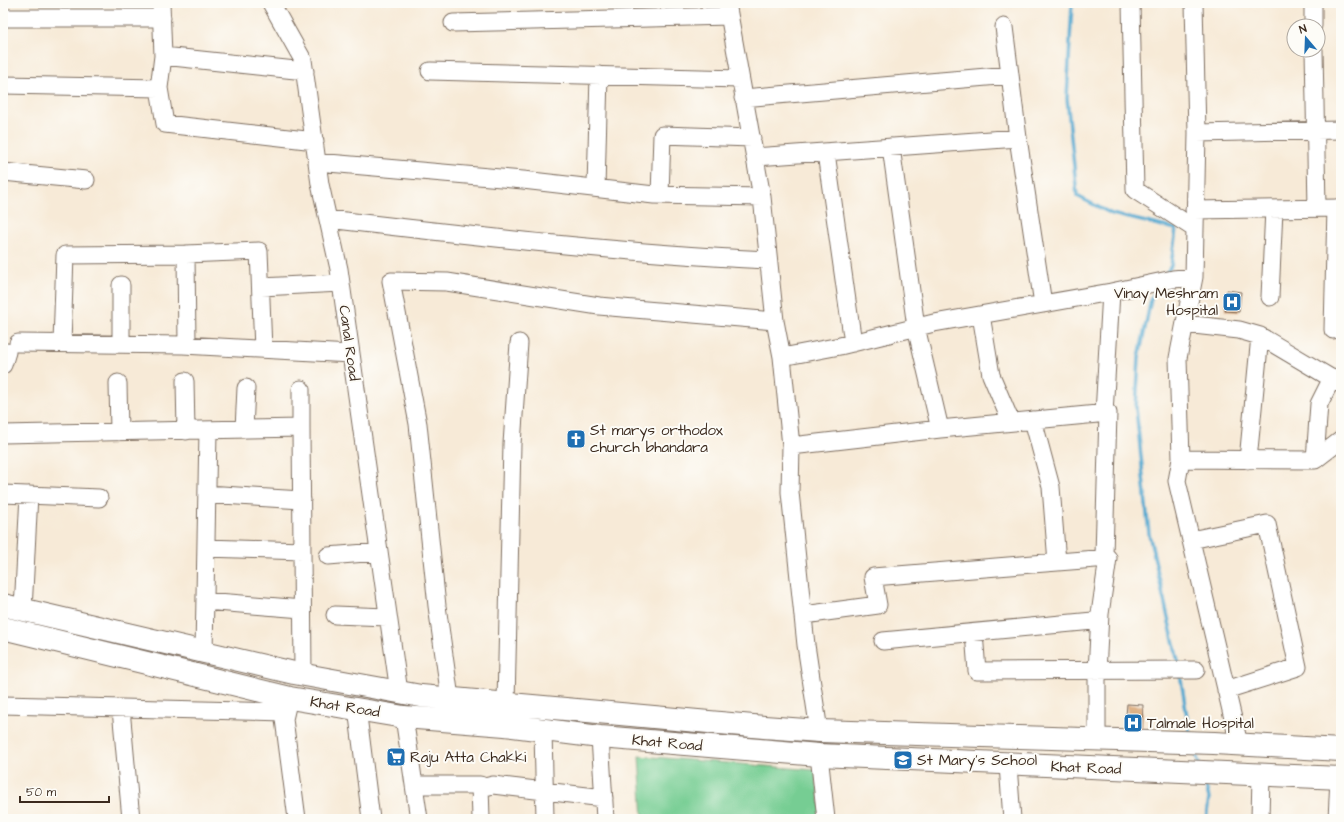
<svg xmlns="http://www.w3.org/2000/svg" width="1344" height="822" viewBox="0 0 1344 822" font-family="'Architects Daughter',sans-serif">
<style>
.green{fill:#76cd93;stroke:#587c58}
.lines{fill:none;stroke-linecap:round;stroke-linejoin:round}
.stream{stroke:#54a9d0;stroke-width:3.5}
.building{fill:#d49a62}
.minor-casing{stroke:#7d6d5f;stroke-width:19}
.highway-casing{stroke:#7d6d5f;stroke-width:24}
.minor{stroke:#fff;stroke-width:17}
.highway{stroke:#fff;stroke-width:22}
.labels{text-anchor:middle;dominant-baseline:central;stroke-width:4;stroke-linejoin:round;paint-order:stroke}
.poi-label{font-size:15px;fill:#3b2a1e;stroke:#fdfcf7;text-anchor:start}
.street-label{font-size:15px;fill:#3b2a1e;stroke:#fdfcf7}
</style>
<rect width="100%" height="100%" fill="#fdfcf7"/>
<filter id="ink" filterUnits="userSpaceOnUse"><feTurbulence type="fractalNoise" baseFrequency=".025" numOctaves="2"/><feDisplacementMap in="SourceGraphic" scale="8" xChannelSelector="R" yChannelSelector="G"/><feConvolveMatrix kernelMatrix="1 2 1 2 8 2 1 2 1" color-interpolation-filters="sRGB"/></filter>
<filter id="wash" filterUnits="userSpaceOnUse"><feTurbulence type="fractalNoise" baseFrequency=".012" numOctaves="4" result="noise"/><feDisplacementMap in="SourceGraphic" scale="16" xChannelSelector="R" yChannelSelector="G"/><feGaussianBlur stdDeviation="0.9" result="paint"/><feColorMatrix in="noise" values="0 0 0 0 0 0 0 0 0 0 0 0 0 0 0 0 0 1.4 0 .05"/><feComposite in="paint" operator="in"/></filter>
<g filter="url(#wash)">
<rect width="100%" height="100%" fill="#f7ead7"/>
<path class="green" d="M639 756 815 770 822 819H643Z"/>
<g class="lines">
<path class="stream" d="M1072 3 1067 98 1077 196 1112 214 1176 229 1171 266 1165 275
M1158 288 1151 299 1139 357 1136 408 1149 534 1179 666
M1180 674 1190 735
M1195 751 1199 764
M1204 779 1209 798 1206 819"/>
</g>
<g id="blocks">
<path class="building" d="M1227 290 1241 292 1239 312 1225 311Z
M1127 704 1143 705 1142 728H1125Z"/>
</g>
</g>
<g filter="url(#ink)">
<use href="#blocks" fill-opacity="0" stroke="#7d6d5f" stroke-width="1"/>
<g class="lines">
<defs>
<path id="minor" d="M161 3 163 56 305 71
M271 3 303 60 320 184 339 269 399 692
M727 3 762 197 775 321 782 357 791 446 790 492 806 645 819 731
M1131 3 1135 190 1195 229
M1313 3V26
M3 18H162
M453 23 729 16
M1004 27 1018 138 1043 304
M1314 50 1317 208
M163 56 159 88 165 124 315 141
M430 71 740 79
M3 85 159 88
M743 98 1010 75
M1197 133 1341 130
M891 147 916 327 940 429
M826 153 853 343
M755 157 1018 138
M317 162 523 180 654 195 762 197
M3 172 86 180
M596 188 599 75
M660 195 662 135 752 138
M1194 210 1341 208
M328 219C474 236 620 253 768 260
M186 254 259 251 263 349
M261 287 341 283
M1111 292 1173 279 1194 277
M1270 297 1274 209
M981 315 991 375 1011 422
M1185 324 1239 330 1260 336 1341 384
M1333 330 1336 208
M18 343 183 345 351 354
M62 343 65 255 186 254 187 345
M121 344V285
M3 352H7L3 365
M782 357 840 346 934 323 1111 292 1104 414
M185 381 186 431
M118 383 119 432
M301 389V428
M1033 420 1051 487 1057 562
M244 429 246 388
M3 434 301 428 303 674
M791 446 940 429 1108 413 1104 555 1108 558
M1181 459 1178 358 1194 277 1197 133 1194 3
M1248 460 1260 336
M1315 460 1319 404 1332 378
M3 494 99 498
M207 494 302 500
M1191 540 1267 524 1298 667 1226 690
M206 548 302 551
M328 556 378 552
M205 601 302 609
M23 610 29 495
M335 615 387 617
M804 615 878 605 873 577 1108 558 1100 614 1097 672V739
M974 633 977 671 1196 670
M883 641 1093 621 1099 622
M204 652 208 430
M450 698 437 606 418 424 391 281 447 282 599 306 775 321
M288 702 284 719 297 819
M506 703 512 444 519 343
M3 705 285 712
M357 708 371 819
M121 709 131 819
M404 717 419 819
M543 730 545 819
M600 737 605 819
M1239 744 1177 481 1181 459 1315 460 1341 440
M819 755 826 819
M1008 765 1012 819
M414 785H480L485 787 493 785 604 798
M480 785 481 819
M1260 819 1261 775
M1337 819 1339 778"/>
<path id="highway" d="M3 605 294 673 421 696 764 727 819 731 1214 743 1341 750
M3 628 290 698 404 717 505 725 600 737 819 755 1341 778"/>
</defs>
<use href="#minor" class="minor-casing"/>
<use href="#highway" class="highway-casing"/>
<use href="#minor" class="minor"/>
<use href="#highway" class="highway"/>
</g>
</g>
<defs>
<symbol id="hospital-square" viewBox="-11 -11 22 22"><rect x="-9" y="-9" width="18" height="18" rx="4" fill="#1f6fb2" stroke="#fdfcf7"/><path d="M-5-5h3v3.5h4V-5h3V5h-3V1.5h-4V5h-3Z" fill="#fff"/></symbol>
<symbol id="church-square" viewBox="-11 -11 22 22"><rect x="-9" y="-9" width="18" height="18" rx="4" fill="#1f6fb2" stroke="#fdfcf7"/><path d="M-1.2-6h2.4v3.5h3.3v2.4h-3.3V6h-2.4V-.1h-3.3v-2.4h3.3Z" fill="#fff"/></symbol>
<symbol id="supermarket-square" viewBox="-11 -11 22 22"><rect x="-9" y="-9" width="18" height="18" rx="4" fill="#1f6fb2" stroke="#fdfcf7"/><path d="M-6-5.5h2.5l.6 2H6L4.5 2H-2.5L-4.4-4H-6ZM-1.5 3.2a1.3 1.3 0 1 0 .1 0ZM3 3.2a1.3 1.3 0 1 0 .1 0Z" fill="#fff"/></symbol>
<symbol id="school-square" viewBox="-11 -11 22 22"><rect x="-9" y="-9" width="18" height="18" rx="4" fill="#1f6fb2" stroke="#fdfcf7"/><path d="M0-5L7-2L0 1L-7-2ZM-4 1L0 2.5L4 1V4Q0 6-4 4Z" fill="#fff"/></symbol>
</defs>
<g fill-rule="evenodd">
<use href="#hospital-square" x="1221" y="291" width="22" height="22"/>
<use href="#church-square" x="565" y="428" width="22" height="22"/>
<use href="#hospital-square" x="1122" y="712" width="22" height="22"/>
<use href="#supermarket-square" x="385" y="746" width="22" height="22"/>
<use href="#school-square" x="892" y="749" width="22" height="22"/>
</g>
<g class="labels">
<g class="poi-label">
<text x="1218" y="293" text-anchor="end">Vinay Meshram<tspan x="1218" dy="17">Hospital</tspan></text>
<text x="590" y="430">St marys orthodox<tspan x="590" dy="17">church bhandara</tspan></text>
<text x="1147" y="723">Talmale Hospital</text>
<text x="410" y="757">Raju Atta Chakki</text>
<text x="917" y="760">St Mary's School</text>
</g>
<g class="street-label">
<text transform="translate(349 343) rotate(82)">Canal Road</text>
<text transform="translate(345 707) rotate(9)">Khat Road</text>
<text transform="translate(667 743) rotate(5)">Khat Road</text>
<text transform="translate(1086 768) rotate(2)">Khat Road</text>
</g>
</g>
<rect width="1344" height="822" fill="none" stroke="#fdfcf7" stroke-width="16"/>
<g transform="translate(1306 38) rotate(341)"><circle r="19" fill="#fdfcf7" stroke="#afa8a0"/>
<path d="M0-3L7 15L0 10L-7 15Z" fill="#1f6fb2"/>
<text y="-6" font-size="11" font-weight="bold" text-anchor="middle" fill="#3b2a1e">N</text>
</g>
<path d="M20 796v6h89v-6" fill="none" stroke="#3b2a1e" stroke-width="2"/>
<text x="26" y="796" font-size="12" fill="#3b2a1e" stroke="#fdfcf7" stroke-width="3" paint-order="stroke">50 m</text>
</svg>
